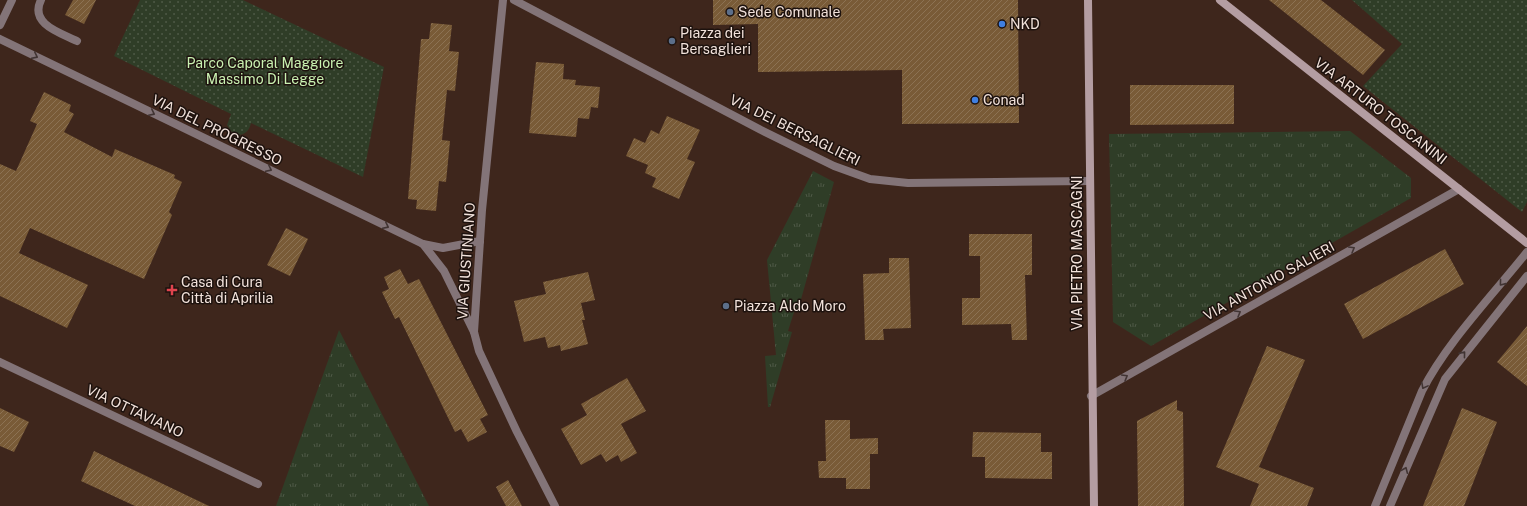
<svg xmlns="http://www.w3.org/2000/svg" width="1527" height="506" font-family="'Public Sans',sans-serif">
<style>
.grass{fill:url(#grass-tufts)}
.park{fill:url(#park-dots)}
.building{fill:url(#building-hatch)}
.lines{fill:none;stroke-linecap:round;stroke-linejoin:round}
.street{stroke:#837478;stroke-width:8}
.secondary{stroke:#b49da2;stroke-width:8}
.oneway{stroke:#413433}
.service-dot{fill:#5c6f8a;stroke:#1d120e;stroke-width:1.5}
.shop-dot{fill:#3f7fe0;stroke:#1d120e;stroke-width:1.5}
.health-dot{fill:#e0444e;stroke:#1d120e;stroke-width:1.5}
.labels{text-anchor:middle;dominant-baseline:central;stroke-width:3;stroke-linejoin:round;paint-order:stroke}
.poi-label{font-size:14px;fill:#f2e2db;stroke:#1d120e;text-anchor:start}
.park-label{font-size:14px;fill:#c9f1b1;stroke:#1d120e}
.street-label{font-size:14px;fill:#f2e2db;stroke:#1d120e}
</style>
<defs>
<pattern id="grass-tufts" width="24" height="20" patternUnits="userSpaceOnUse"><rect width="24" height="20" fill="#2f3d27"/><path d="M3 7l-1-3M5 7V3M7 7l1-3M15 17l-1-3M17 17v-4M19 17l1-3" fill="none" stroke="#4e5946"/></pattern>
<pattern id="park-dots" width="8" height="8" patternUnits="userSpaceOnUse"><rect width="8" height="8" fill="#2f3d27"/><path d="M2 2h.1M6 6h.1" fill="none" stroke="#4e5946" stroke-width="1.8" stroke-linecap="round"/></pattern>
<pattern id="building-hatch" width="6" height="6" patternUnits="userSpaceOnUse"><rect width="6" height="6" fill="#795b37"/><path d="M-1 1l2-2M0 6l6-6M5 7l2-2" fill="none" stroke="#8c7253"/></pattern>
</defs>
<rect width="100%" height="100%" fill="#3e261c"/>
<g class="grass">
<path d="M1350,131L1411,178V198L1151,346L1113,322L1109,134Z"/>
<path d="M813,171L834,182L798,310L795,309L788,331L792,332L770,407H768L765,356L776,355L767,260Z"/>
<path d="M339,330L429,506H276Z"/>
</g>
<g class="park">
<path d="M140,0H243L384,67L363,177L251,123C249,132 243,137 233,134L227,125L231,114L114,56Z"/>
<path d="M1352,0H1527V202L1522,212L1363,86L1402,44Z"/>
</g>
<g class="building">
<path d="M73,0H96L84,24L65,15Z"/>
<path d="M713,0H1018L1019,123L902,124V70L758,72V24L713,25Z"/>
<path d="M1269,0H1321L1385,50L1363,75Z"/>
<path d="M431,23L452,25L449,51L459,52L455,91L447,90L442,140L450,141L446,182L439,181L436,211L416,209L417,200L408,199L421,39H429Z"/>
<path d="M536,62L564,64L563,79L576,80L575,85L600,87L598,108L591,107L589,119L578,118L576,137L529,133Z"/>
<path d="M1130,85H1234V124L1130,125Z"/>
<path d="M44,92L71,105L69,111L74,114L64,132L112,157L115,149L175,175L174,178L182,182L169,212L172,215L144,279L30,228L19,253L88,285L67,328L0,296V164L16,171L37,124L30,121Z"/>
<path d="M667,116L700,130L687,159L695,162L679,199L652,187L656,178L645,173L648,165L626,156L634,138L645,143L651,130L659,134Z"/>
<path d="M286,228L308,239L290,276L267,265Z"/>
<path d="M969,234H1032V275H1025L1027,340H1012L1011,324L962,325V298H980V256H969Z"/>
<path d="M1445,249L1464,284L1363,339L1344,304Z"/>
<path d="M889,258H909L911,328L883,329L884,340H865L863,274L889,273Z"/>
<path d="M400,269L408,284L419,279L488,415L480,419L487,432L468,442L461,429L455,432L399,317L395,319L382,292L389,289L384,277Z"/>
<path d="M588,272L595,300L581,303L585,320H582L588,344L561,351L560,345L548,348L545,337L524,342L514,301L546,294L543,282Z"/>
<path d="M1527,326V386L1497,362Z"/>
<path d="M1267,346L1305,360L1259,467L1314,488L1307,506H1250L1259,484L1216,467Z"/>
<path d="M627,378L646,411L621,424L637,453L621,462L618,455L606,462L601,454L581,465L561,429L587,415L581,404Z"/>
<path d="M1177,400V410L1183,412L1184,506H1138L1137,421Z"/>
<path d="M0,408L29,422L14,452L0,446Z"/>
<path d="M1462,408L1497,422L1464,506H1423Z"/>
<path d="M825,420H850V439L878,438V454H870V489H846V478H819L818,461H826Z"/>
<path d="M973,432L1041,433V452H1052V479L985,478V457H972Z"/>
<path d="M94,451L209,506H135L81,481Z"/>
<path d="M508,480L522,506H506L496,487Z"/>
</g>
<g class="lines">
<g class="street">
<path d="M41,0C29,24 61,33 77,41"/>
<path d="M503,0L482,210L474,332L479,351L517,432L555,506"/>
<path d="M514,0L761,130L834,166L870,179L908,183L1090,181"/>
<path d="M0,25L12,0"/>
<path d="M0,39L423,244L444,271L474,332"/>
<path d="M423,244L443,248L480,241"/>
<path d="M0,362L258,484"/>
<path d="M1091,396L1459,189"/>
<path d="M1375,506L1422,391C1447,342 1492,296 1527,252"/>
<path d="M1390,506L1445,379L1527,276"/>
</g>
<g class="secondary">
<path d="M1088,0L1094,506"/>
<path d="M1220,0L1527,243"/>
</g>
</g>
<defs><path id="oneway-chevron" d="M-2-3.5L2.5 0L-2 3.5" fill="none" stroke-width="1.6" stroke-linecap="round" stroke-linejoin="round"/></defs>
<g class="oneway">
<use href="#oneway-chevron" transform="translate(35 56) rotate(26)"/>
<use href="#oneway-chevron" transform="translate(152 113) rotate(26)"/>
<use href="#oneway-chevron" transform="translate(269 169) rotate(26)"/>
<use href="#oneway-chevron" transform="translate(386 226) rotate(26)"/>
<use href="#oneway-chevron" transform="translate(1352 249) rotate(-30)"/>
<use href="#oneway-chevron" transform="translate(1502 283) rotate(129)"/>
<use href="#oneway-chevron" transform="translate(1238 313) rotate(-30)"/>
<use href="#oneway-chevron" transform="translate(1463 354) rotate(-51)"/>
<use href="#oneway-chevron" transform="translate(1125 377) rotate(-30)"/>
<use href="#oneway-chevron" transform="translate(1424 386) rotate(118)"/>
<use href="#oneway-chevron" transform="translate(1405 470) rotate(-67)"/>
</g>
<g class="service-dot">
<circle cx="730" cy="12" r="4"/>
<circle cx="672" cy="41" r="4"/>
<circle cx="726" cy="306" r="4"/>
</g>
<g class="shop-dot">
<circle cx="1002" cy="24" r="4"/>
<circle cx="975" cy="100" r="4"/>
</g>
<path class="health-dot" d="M170 284h4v4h4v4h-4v4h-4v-4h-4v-4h4z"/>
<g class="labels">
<g class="poi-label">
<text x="738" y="12">Sede Comunale</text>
<text x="1010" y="24">NKD</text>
<text x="680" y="33">Piazza dei<tspan x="680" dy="16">Bersaglieri</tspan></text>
<text x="983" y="100">Conad</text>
<text x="181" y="282">Casa di Cura<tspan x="181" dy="16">Città di Aprilia</tspan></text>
<text x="734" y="306">Piazza Aldo Moro</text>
</g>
<g class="park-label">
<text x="265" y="63">Parco Caporal Maggiore<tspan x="265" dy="16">Massimo Di Legge</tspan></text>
</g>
<g class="street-label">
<text transform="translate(1381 111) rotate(38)">VIA ARTURO TOSCANINI</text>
<text transform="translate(217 130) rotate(26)">VIA DEL PROGRESSO</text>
<text transform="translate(795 130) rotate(26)">VIA DEI BERSAGLIERI</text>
<text transform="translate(1077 253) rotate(-90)">VIA PIETRO MASCAGNI</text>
<text transform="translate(466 261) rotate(-86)">VIA GIUSTINIANO</text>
<text transform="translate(1269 281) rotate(-29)">VIA ANTONIO SALIERI</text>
<text transform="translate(135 411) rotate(25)">VIA OTTAVIANO</text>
</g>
</g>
</svg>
